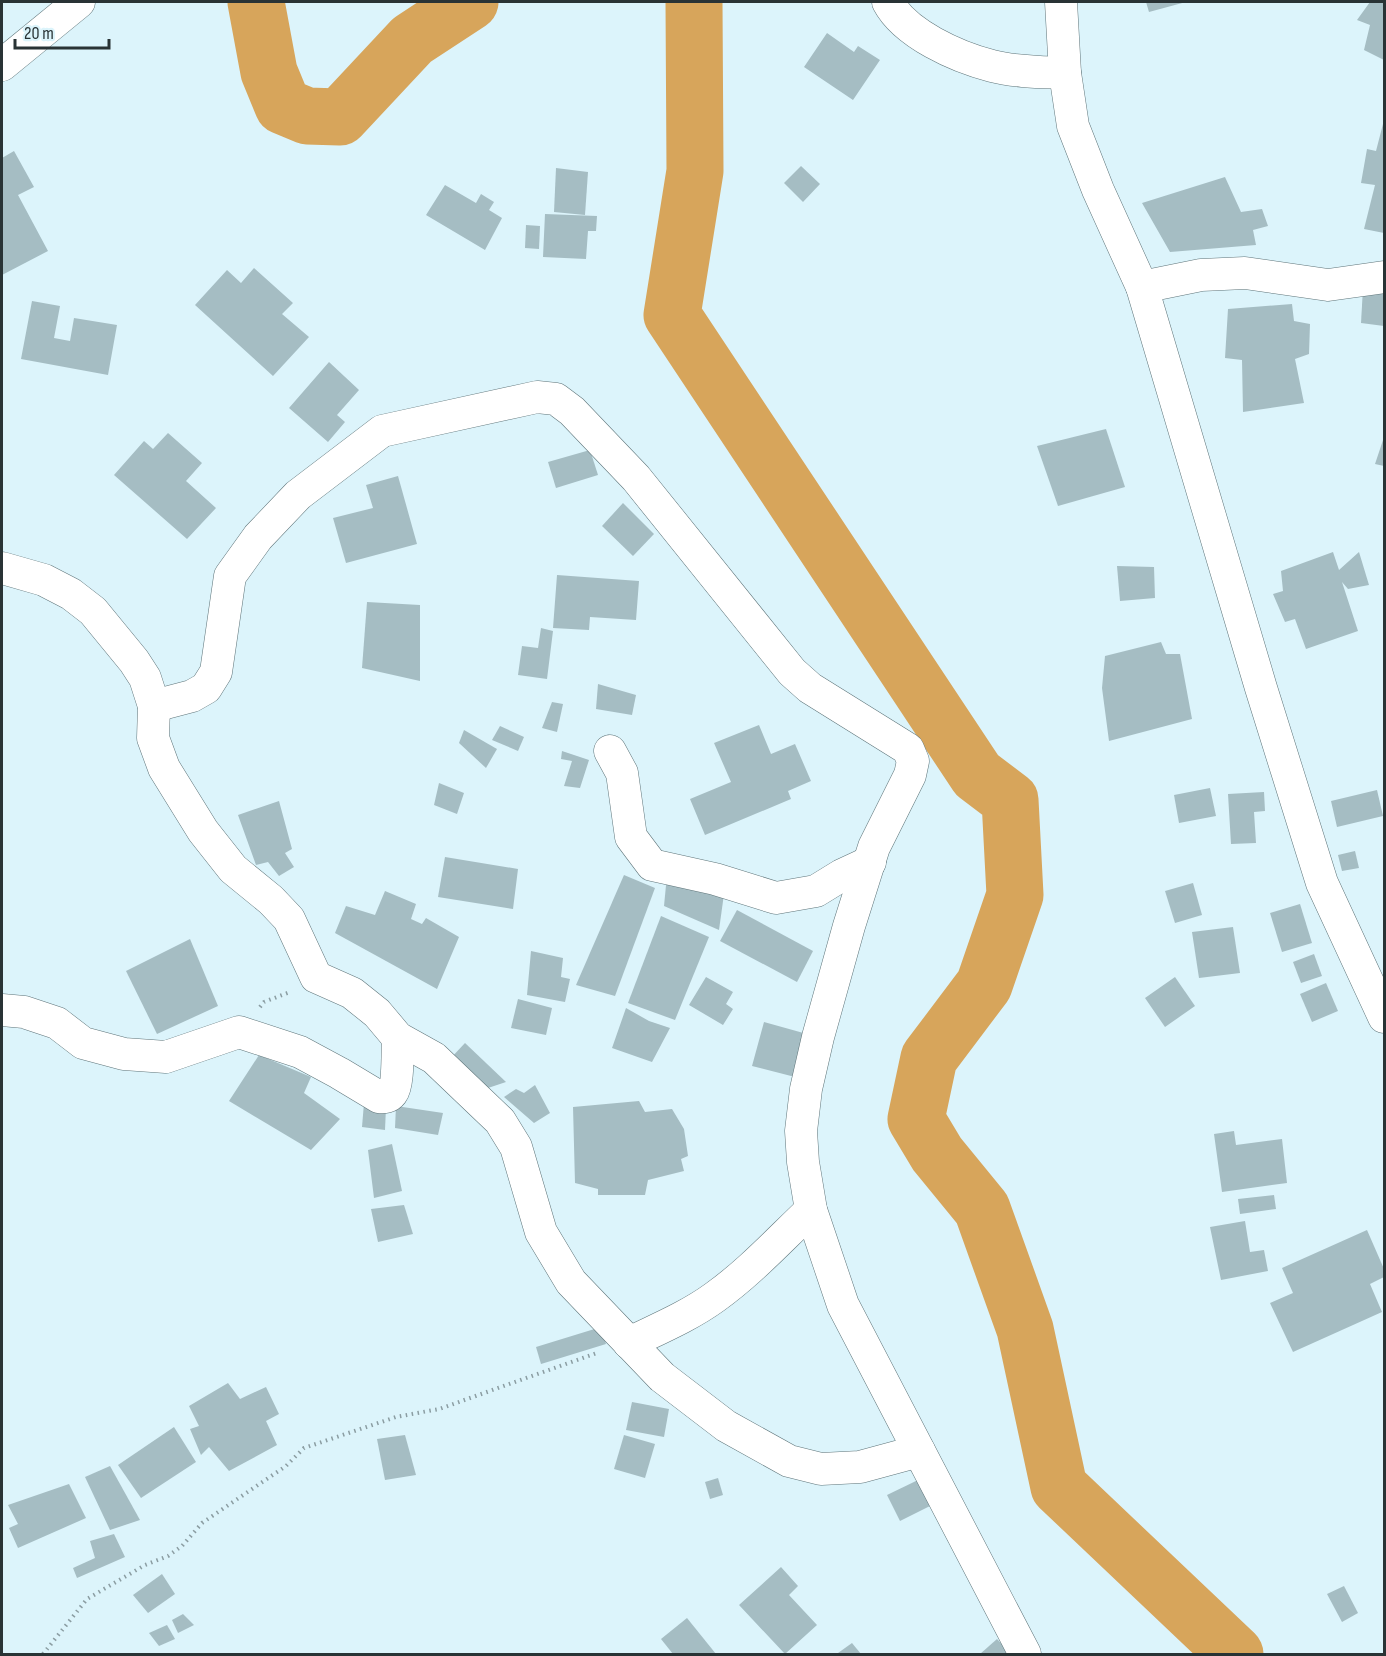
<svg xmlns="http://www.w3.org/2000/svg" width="1386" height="1656" font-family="'Sofia Sans Condensed',sans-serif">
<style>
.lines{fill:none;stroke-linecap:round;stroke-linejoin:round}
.river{stroke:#d7a55b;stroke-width:57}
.building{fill:#a5bdc3}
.street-casing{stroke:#5f757a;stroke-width:33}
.path{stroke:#8b9da2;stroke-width:4;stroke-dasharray:1.5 4.5;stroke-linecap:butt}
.street{stroke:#fff;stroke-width:32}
</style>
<rect width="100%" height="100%" fill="#dcf4fb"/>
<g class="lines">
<g class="river">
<path d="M256,2L269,72L283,106L307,116L340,117L412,40L470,2"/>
<path d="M694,2L695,171L672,315L977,775L1010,800L1015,895L984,985L929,1058L916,1119L937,1154L982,1209L1025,1329L1059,1487L1235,1654"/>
</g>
</g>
<g class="building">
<path d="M1146,2H1186L1149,12Z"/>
<path d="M1370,2H1384V60L1364,50L1370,25L1357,20Z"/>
<path d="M827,33L854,52L858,46L880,60L853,100L804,67Z"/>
<path d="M1384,120V233L1364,229L1375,185L1361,183L1367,149L1376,151Z"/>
<path d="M14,151L34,187L18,195L48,251L2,275V158Z"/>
<path d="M801,166L820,184L803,202L784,183Z"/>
<path d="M556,168L588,172L585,215L554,212Z"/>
<path d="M1225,177L1241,212L1262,209L1268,226L1253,230L1256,245L1170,252L1142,203Z"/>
<path d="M445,185L476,203L481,194L494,202L489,210L502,218L485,250L426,215Z"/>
<path d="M545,214L597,216L596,231H588L586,259L543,257Z"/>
<path d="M526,225L540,226L539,249L525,248Z"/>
<path d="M254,268L293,303L282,314L309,337L273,376L195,305L227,270L241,283Z"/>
<path d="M1363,288L1384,289V326L1361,323Z"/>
<path d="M32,301L60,306L54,338L70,341L74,318L117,325L108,375L21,359Z"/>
<path d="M1292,304L1294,321L1310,324L1309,354L1295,359L1304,403L1243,412L1242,360L1225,358L1228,309Z"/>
<path d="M329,362L359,390L337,415L345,422L328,442L289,408Z"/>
<path d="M1106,429L1125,487L1058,506L1037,446Z"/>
<path d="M168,433L202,463L186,481L216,508L187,539L114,475L144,441L153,449Z"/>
<path d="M1384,437V466L1375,464Z"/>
<path d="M590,450L598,475L556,488L548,462Z"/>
<path d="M398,476L417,544L346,563L333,518L373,508L366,485Z"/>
<path d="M623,503L654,534L633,556L602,526Z"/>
<path d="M1333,552L1339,570L1359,552L1369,585L1348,589L1342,582L1358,631L1306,649L1295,619L1285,622L1273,594L1283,591L1281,571Z"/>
<path d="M1117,566L1154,567L1155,598L1120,601Z"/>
<path d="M557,575L639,581L636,620L590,617L589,630L553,628Z"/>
<path d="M367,602L420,605V681L362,668Z"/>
<path d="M541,628L553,631L547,679L518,675L522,646L538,648Z"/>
<path d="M1161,642L1166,654H1180L1192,719L1109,741L1102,688L1105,656Z"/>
<path d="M598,684L636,695L632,715L596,709Z"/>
<path d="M552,702L563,704L557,732L542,728Z"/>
<path d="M759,725L771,754L795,744L811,781L788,791L791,799L705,835L690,799L731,782L714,743Z"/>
<path d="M500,726L524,737L518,751L492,740Z"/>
<path d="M464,730L497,749L486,768L459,743Z"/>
<path d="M562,751L589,760L580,788L564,786L572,761L561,759Z"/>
<path d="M439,783L464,793L457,814L434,805Z"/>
<path d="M1210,788L1216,816L1179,823L1174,795Z"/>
<path d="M1377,790L1383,816L1337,827L1331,801Z"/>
<path d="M1264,792L1265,811L1254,812L1256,843L1231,844L1228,794Z"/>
<path d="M279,801L292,849L285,853L294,867L279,876L268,862L256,865L238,815Z"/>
<path d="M1355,851L1359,868L1342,871L1338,855Z"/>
<path d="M445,857L518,869L513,909L438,897Z"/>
<path d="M624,875L655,888L615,996L576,985Z"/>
<path d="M667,875L724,894L719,930L664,906Z"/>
<path d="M1193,883L1202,915L1175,923L1165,891Z"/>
<path d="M385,891L416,904L411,919L422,924L426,918L459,937L437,989L335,933L346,906L375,915Z"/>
<path d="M1300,904L1312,943L1282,952L1270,913Z"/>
<path d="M737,910L813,951L797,982L720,941Z"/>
<path d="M661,916L709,937L675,1020L628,1003Z"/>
<path d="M1233,927L1240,973L1199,978L1192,932Z"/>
<path d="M190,939L218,1006L157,1034L126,971Z"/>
<path d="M531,951L563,958L561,977L570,979L565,1002L527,995Z"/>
<path d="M1314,954L1322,976L1301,983L1293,962Z"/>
<path d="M706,977L733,992L726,1004L733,1009L723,1025L689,1005Z"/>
<path d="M1175,977L1195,1006L1165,1027L1145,998Z"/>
<path d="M1326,983L1338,1011L1312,1022L1300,994Z"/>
<path d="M518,999L552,1008L546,1035L511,1028Z"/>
<path d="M626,1008L649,1021L670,1028L652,1062L612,1048Z"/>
<path d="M764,1022L807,1034L795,1077L752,1066Z"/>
<path d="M465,1043L506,1082L485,1089L450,1059Z"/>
<path d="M259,1055L311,1077L304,1093L340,1119L311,1150L229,1101Z"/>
<path d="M535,1085L550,1113L534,1123L504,1097L516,1089L524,1093Z"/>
<path d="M639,1101L645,1112L672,1109L684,1129L688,1156L681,1159L684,1171L648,1180L645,1195H598V1189L575,1183L573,1107Z"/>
<path d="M364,1103L386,1107L385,1130L362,1127Z"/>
<path d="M396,1106L443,1113L438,1135L395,1128Z"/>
<path d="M1234,1131L1236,1145L1282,1139L1287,1183L1222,1192L1214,1134Z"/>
<path d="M392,1144L402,1191L374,1198L368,1150Z"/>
<path d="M1274,1195L1276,1209L1240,1214L1238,1199Z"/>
<path d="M404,1205L413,1234L378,1242L371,1209Z"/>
<path d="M1245,1221L1250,1252L1264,1250L1268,1271L1221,1280L1210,1227Z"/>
<path d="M1367,1230L1384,1269V1277L1370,1284L1382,1312L1293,1352L1270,1303L1293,1293L1282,1268Z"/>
<path d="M601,1327L606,1344L541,1364L536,1347Z"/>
<path d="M228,1383L240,1399L266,1387L279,1414L266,1421L277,1445L229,1471L209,1447L201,1455L190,1429L199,1426L189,1406Z"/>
<path d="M632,1402L669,1409L664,1437L626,1430Z"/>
<path d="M174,1427L196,1462L141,1498L118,1465Z"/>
<path d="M405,1435L416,1475L385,1480L377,1439Z"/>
<path d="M624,1435L655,1444L645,1478L614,1469Z"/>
<path d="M110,1466L140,1520L110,1530L85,1477Z"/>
<path d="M718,1478L723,1495L710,1499L705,1482Z"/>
<path d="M918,1480L930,1506L900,1521L887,1495Z"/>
<path d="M69,1484L86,1518L18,1548L9,1528L18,1524L8,1505Z"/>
<path d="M114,1534L125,1557L77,1578L73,1568L95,1558L90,1541Z"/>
<path d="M781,1567L798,1586L789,1595L817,1625L785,1654L739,1605Z"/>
<path d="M162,1574L175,1594L148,1613L133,1595Z"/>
<path d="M1344,1586L1358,1613L1342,1622L1327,1594Z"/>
<path d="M183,1614L194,1625L178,1633L172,1620Z"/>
<path d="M687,1618L716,1654H673L661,1639Z"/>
<path d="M167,1625L175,1639L159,1646L149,1633Z"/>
<path d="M997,1639L1011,1654H980Z"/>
<path d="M852,1643L861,1654H839L838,1653Z"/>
</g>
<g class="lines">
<g class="street-casing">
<g id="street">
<path d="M888,2C905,34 957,57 992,66C1015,72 1041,72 1065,73"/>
<path d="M1061,2L1065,73L1073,126L1098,190L1142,287L1261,688L1322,883L1384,1017"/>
<path d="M2,65L79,2"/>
<path d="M1142,287L1201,275L1245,273L1328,285L1384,277"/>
<path d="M2,568L44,580L71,594L93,611L134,661L145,678L154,706L153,738L164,768L203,831L233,869L271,900L289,919L316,977L352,993L377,1013L398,1038L434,1058L500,1121L516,1147L541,1232L571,1282L662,1377L726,1426L789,1461L821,1469L860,1467L919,1451"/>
<path d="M154,706L192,696L206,688L216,672L230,576L258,537L298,495L382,431L537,397L556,399L572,411L636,478L792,672L810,688L908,749L913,761L910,775L874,847L849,926L818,1037L806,1089L801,1131L803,1162L811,1210L843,1305L1025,1654"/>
<path d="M610,751L622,773L631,837L652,865L715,879L776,898L816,891L842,875L870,862"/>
<path d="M2,1010L24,1012L57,1023L83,1043L124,1054L166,1057L239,1032L300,1052L339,1073L379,1097C384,1098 389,1097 392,1093C399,1084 397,1050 398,1038"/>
<path d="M629,1343C658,1329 689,1316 715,1297C750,1272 780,1239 811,1210"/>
</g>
</g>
<g class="path">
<path d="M260,1007L264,1002L290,992"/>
<path d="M43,1654L87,1599L145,1565L168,1556L182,1546L202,1523L286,1466L304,1448L396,1417L439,1409L597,1353"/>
</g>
<use href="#street" class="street"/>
</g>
<rect width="1386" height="1656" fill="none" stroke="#293335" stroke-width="6"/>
<path d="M15 39v9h94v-9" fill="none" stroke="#293335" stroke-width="3"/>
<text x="24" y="39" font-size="18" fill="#293335" stroke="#dcf4fb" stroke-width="4.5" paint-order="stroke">20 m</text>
</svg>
